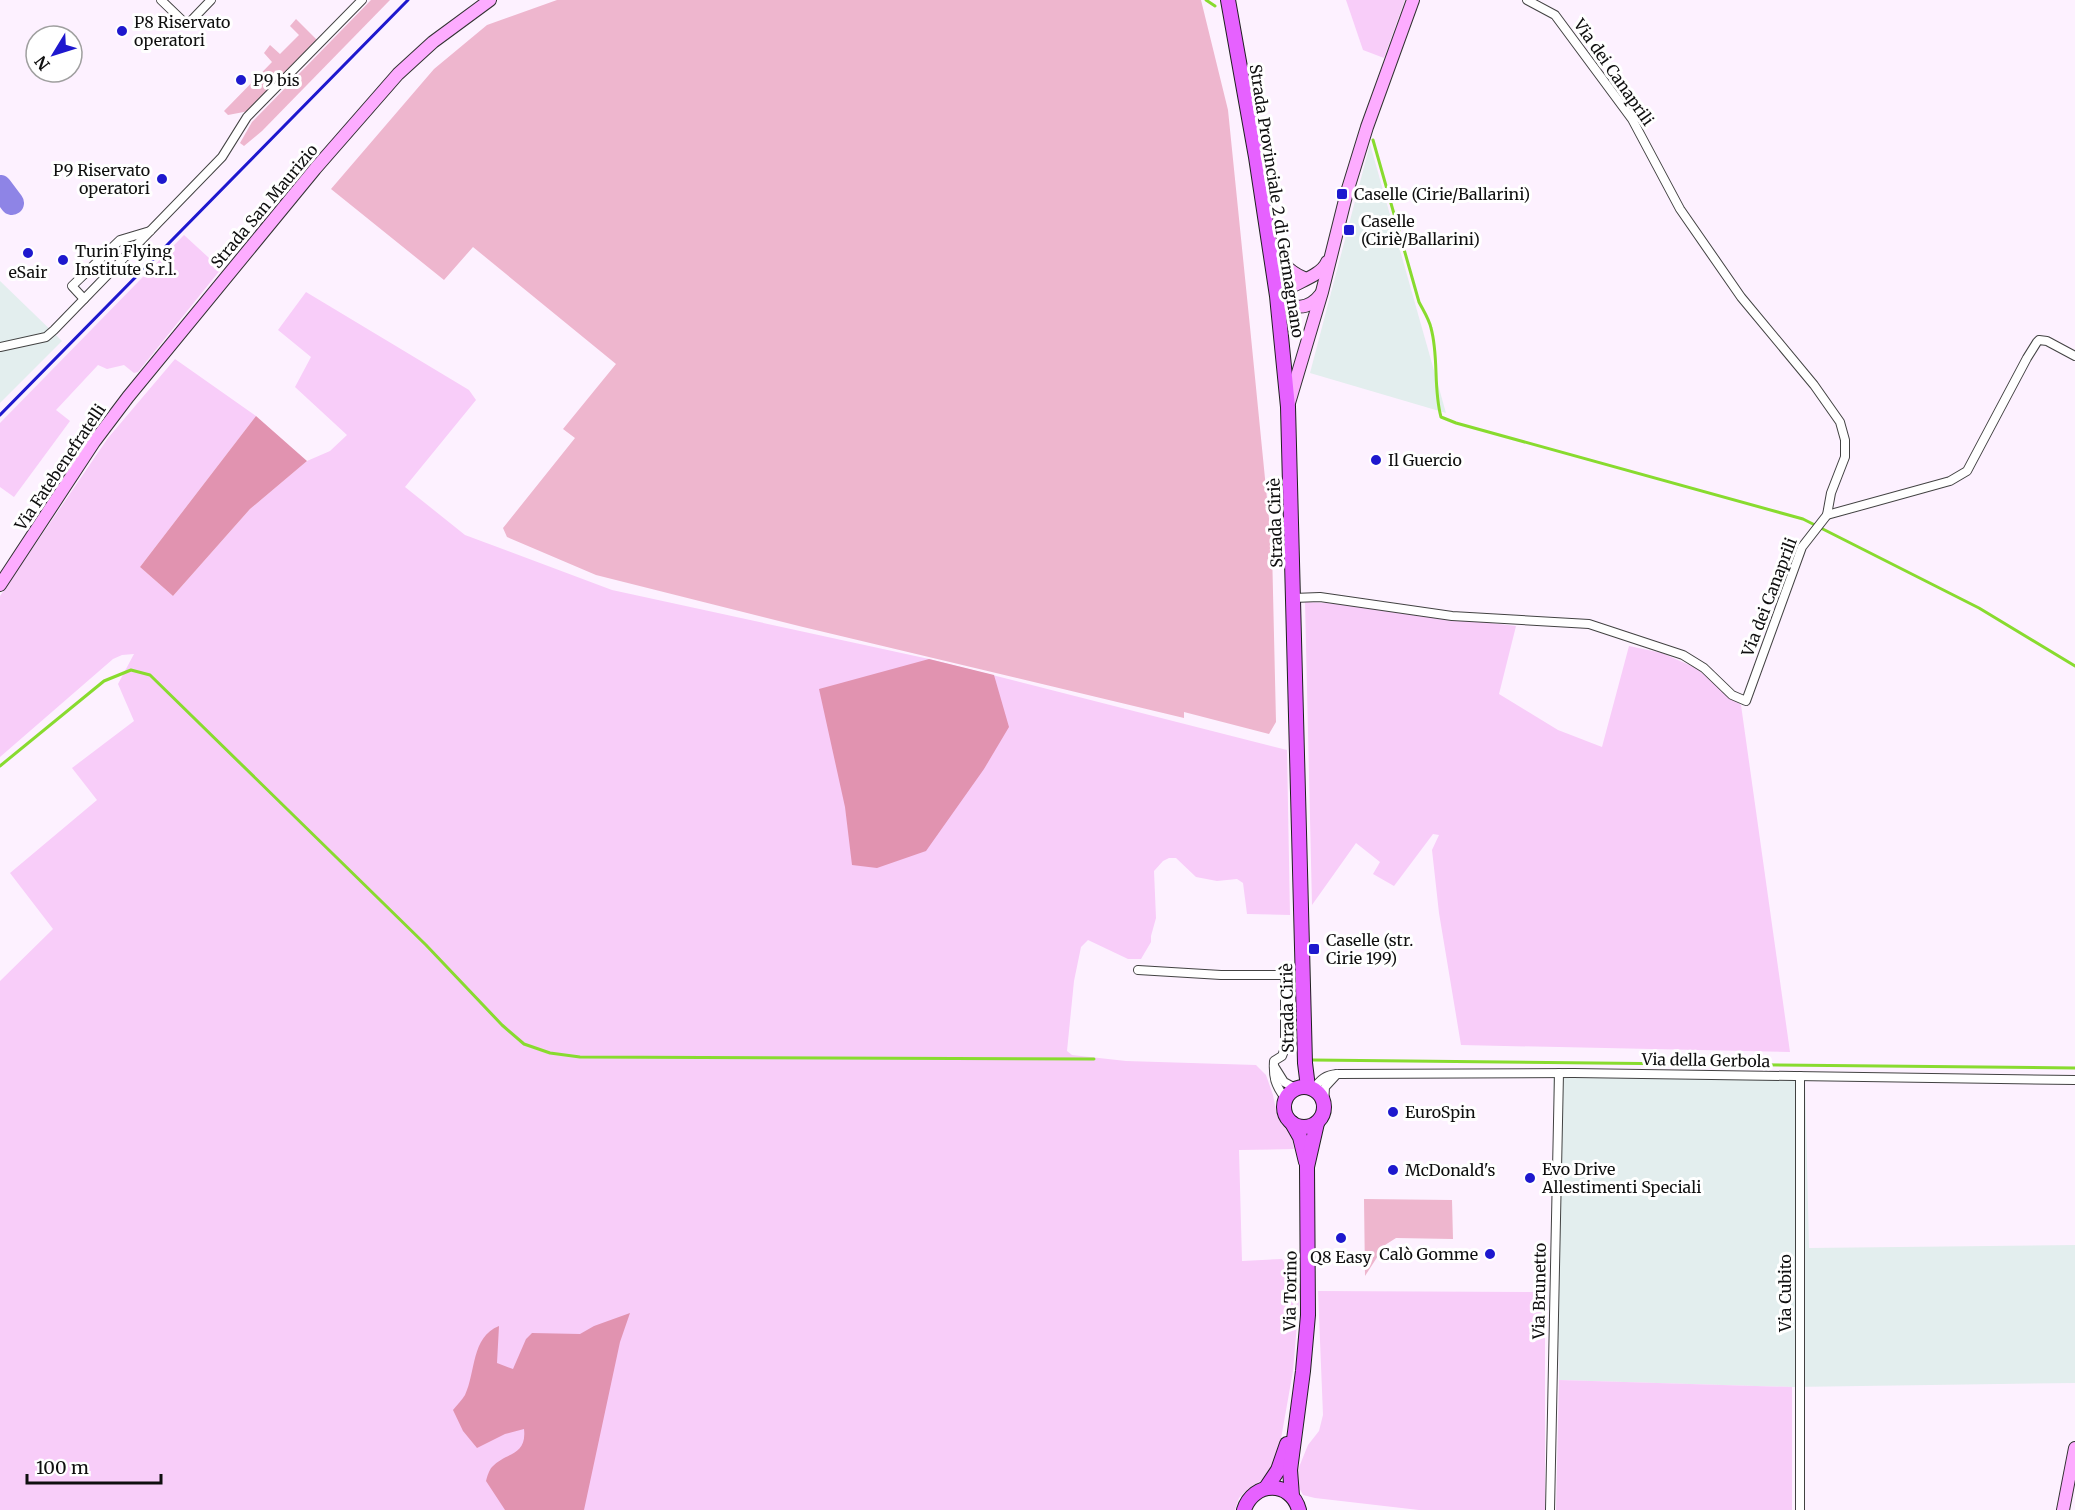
<svg xmlns="http://www.w3.org/2000/svg" width="2075" height="1510" font-family="Merriweather,serif">
<style>
.industrial{fill:#e3eeee}
.farmland{fill:#f8cdf9}
.green{fill:#eeb6ce}
.forest{fill:#e193b0}
.lines{fill:none;stroke-linecap:round;stroke-linejoin:round}
.stream{stroke:#88db2f;stroke-width:3}
.taxiway{stroke:#8e84e6;stroke-width:24}
.street-casing{stroke:#424242;stroke-width:10}
.secondary-casing{stroke:#313131;stroke-width:14}
.primary-casing{stroke:#202020;stroke-width:16}
.street{stroke:#fff;stroke-width:8}
.secondary{stroke:#fdacff;stroke-width:12}
.primary{stroke:#e661ff;stroke-width:14}
.rail{stroke:#1e18ce;stroke-width:3}
.poi-dot{fill:#1e18ce;stroke:#fff;stroke-width:2}
.labels{text-anchor:middle;dominant-baseline:central;stroke-width:6;stroke-linejoin:round;paint-order:stroke}
.poi-label{font-size:16px;fill:#0f0f0f;stroke:#fff;text-anchor:start}
.street-label{font-size:16px;fill:#0f0f0f;stroke:#fff}
</style>
<rect width="100%" height="100%" fill="#fdf1ff"/>
<g class="industrial">
<path d="M1370,144L1446,413L1310,373Z"/>
<path d="M0,281L62,341L0,403Z"/>
<path d="M1553,1075L1805,1078L1809,1248L2075,1245V1383L1792,1387L1559,1380Z"/>
</g>
<g class="farmland">
<path d="M1346,0H1405L1384,58L1363,50Z"/>
<path d="M184,235L221,269L138,372L134,373L124,365L107,369L98,365L56,410L70,421L14,497L0,487V423Z"/>
<path d="M306,292L469,390L476,400L405,487L465,535L612,590L929,659L1287,750L1290,915L1247,914L1243,883L1237,879L1217,881L1196,877L1176,858H1169L1163,861L1154,871L1156,918L1151,936V942L1141,959H1128L1088,940L1081,947L1074,981L1067,1051L1072,1055L1126,1061L1256,1065L1266,1075L1273,1095L1277,1115L1291,1131L1294,1149L1239,1150L1242,1261L1282,1259L1300,1288L1293,1371L1279,1450L1270,1475L1248,1489L1239,1498L1235,1510H0V981L53,929L10,873L97,800L72,768L134,721L118,684L134,654L122,655L113,659L0,757V596L108,438L175,359L256,416L140,567L173,596L250,509L307,461L330,451L347,435L295,387L311,357L278,330Z"/>
<path d="M1305,602L1328,603L1516,626L1499,694L1558,730L1602,747L1629,646L1662,653L1696,668L1741,705L1790,1052L1461,1045L1439,913L1432,850L1439,835L1433,834L1394,886L1373,874L1380,862L1356,843L1312,905Z"/>
<path d="M1318,1291L1545,1292V1510H1419L1315,1498L1303,1495L1296,1482L1297,1472L1308,1445L1319,1431L1323,1415Z"/>
<path d="M1559,1380L1792,1387V1510H1556Z"/>
</g>
<g class="green">
<path d="M371,0H390L262,131L244,146L240,143L252,122Z"/>
<path d="M557,0H1201L1228,110L1250,327L1272,549L1276,722L1269,734L1184,712V718L803,627L596,575L507,537L503,528L575,438L563,429L616,364L473,247L444,280L331,189L434,69L487,25Z"/>
<path d="M296,19L317,40L249,111L228,115L224,111L272,62L264,53L270,45L280,54L299,35L290,26Z"/>
<path d="M1364,1199L1452,1200L1453,1239L1396,1238L1385,1245L1365,1276Z"/>
</g>
<g class="forest">
<path d="M256,416L307,461L250,509L173,596L140,567Z"/>
<path d="M929,659L994,675L1009,727L984,769L926,851L877,868L852,865L845,807L819,689Z"/>
<path d="M630,1313L620,1342L584,1510H505L486,1481C487,1477 489,1470 492,1467C506,1452 527,1456 524,1429L505,1434L477,1448L463,1431L453,1410C457,1405 462,1400 465,1395C476,1372 471,1337 499,1326L497,1363L513,1369L526,1339L532,1333L580,1334L594,1326Z"/>
</g>
<g class="lines">
<g class="stream">
<path d="M1206,0L1215,6"/>
<path d="M1373,140L1419,302C1423,310 1429,319 1431,328C1439,357 1433,388 1441,417L1456,423L1803,519L1979,608L2075,666"/>
<path d="M0,766L104,681L131,670L150,675L426,945L502,1025L524,1044L550,1053L580,1057L1094,1059"/>
<path d="M1313,1060L2075,1068"/>
</g>
<path class="taxiway" d="M0,187L12,203"/>
<g class="street-casing">
<g id="street">
<path d="M161,0L187,25L211,0"/>
<path d="M84,299L72,286L120,240L150,231"/>
<path d="M0,347L46,337L54,330L222,157L247,117L362,0"/>
<path d="M1827,515L1950,481L1967,471L2027,358L2037,342L2039,340L2047,341L2075,356"/>
<path d="M1293,598L1320,597L1452,616L1589,624L1683,655L1704,668L1732,695L1746,701L1802,547L1827,515L1831,493L1845,457V440L1840,422L1814,385L1741,297L1680,209L1632,119L1555,15L1527,0"/>
<path d="M1138,970L1221,975H1282L1285,977V1048L1282,1056L1274,1061C1273,1077 1275,1085 1285,1098"/>
<path d="M1274,1066L1284,1082L1295,1088"/>
<path d="M1314,1089C1320,1079 1326,1075 1337,1074L1574,1073L2075,1080"/>
<path d="M1324,1105L1325,1087L1337,1074"/>
<path d="M1550,1510L1559,1073"/>
<path d="M1800,1510V1076"/>
</g>
</g>
<g class="secondary-casing">
<g id="secondary">
<path d="M1272,243C1279,260 1287,271 1304,278"/>
<path d="M1321,294C1308,311 1292,310 1277,296C1292,283 1321,277 1327,262"/>
<path d="M1289,403L1322,292L1347,192L1367,127L1413,0"/>
<path d="M0,585L94,442L128,397L315,169L398,74L433,42L490,0"/>
<path d="M2063,1510L2075,1448"/>
</g>
</g>
<g class="primary-casing">
<g id="primary">
<path d="M1228,0L1256,157L1277,296L1288,407L1305,1063L1308,1087"/>
<circle cx="1304" cy="1107" r="20"/>
<path d="M1292,1123L1300,1137L1306,1162"/>
<path d="M1266,1488L1278,1470L1287,1444"/>
<path d="M1292,1496L1290,1470L1303,1371L1308,1315L1307,1167L1317,1123"/>
<path d="M1244,1510C1253,1481 1291,1480 1299,1510"/>
</g>
</g>
<use href="#street" class="street"/>
<use href="#secondary" class="secondary"/>
<use href="#primary" class="primary"/>
<path class="rail" d="M0,415L408,0"/>
</g>
<g class="poi-dot">
<circle cx="122" cy="31" r="6"/>
<circle cx="241" cy="80" r="6"/>
<circle cx="162" cy="179" r="6"/>
<rect x="1336" y="188" width="12" height="12" rx="3"/>
<rect x="1343" y="224" width="12" height="12" rx="3"/>
<circle cx="28" cy="253" r="6"/>
<circle cx="63" cy="260" r="6"/>
<circle cx="1376" cy="460" r="6"/>
<rect x="1308" y="943" width="12" height="12" rx="3"/>
<circle cx="1393" cy="1112" r="6"/>
<circle cx="1393" cy="1170" r="6"/>
<circle cx="1530" cy="1178" r="6"/>
<circle cx="1341" cy="1238" r="6"/>
<circle cx="1490" cy="1254" r="6"/>
</g>
<g class="labels">
<g class="poi-label">
<text x="134" y="22">P8 Riservato<tspan x="134" dy="18">operatori</tspan></text>
<text x="253" y="80">P9 bis</text>
<text x="150" y="170" text-anchor="end">P9 Riservato<tspan x="150" dy="18">operatori</tspan></text>
<text x="1354" y="194">Caselle (Cirie/Ballarini)</text>
<text x="1361" y="221">Caselle<tspan x="1361" dy="18">(Ciriè/Ballarini)</tspan></text>
<text x="75" y="251">Turin Flying<tspan x="75" dy="18">Institute S.r.l.</tspan></text>
<text x="28" y="272" text-anchor="middle">eSair</text>
<text x="1388" y="460">Il Guercio</text>
<text x="1326" y="940">Caselle (str.<tspan x="1326" dy="18">Cirie 199)</tspan></text>
<text x="1405" y="1112">EuroSpin</text>
<text x="1542" y="1169">Evo Drive<tspan x="1542" dy="18">Allestimenti Speciali</tspan></text>
<text x="1405" y="1170">McDonald's</text>
<text x="1478" y="1254" text-anchor="end">Calò Gomme</text>
<text x="1341" y="1257" text-anchor="middle">Q8 Easy</text>
</g>
<g class="street-label">
<text transform="translate(1614 72) rotate(55)">Via dei Canaprili</text>
<text transform="translate(1277 201) rotate(81)">Strada Provinciale 2 di Germagnano</text>
<text transform="translate(264 206) rotate(-50)">Strada San Maurizio</text>
<text transform="translate(60 467) rotate(-56)">Via Fatebenefratelli</text>
<text transform="translate(1275 523) rotate(-92)">Strada Ciriè</text>
<text transform="translate(1769 597) rotate(-69)">Via dei Canaprili</text>
<text transform="translate(1287 1008) rotate(-91)">Strada Ciriè</text>
<text transform="translate(1706 1060) rotate(1)">Via della Gerbola</text>
<text transform="translate(1290 1291) rotate(-89)">Via Torino</text>
<text transform="translate(1539 1291) rotate(-89)">Via Brunetto</text>
<text transform="translate(1785 1293) rotate(-90)">Via Cubito</text>
</g>
</g>
<g transform="translate(54 54) rotate(232)"><circle r="28" fill="#ffffff" stroke="#9f9f9f" stroke-width="1.5"/>
<path d="M0-4.5L10 22L0 15L-10 22Z" fill="#1e18ce"/>
<text y="-9" font-size="16" font-weight="bold" text-anchor="middle" fill="#0f0f0f">N</text>
</g>
<path d="M27 1474v9h134v-9" fill="none" stroke="#0f0f0f" stroke-width="3"/>
<text x="36" y="1474" font-size="18" fill="#0f0f0f" stroke="#ffffff" stroke-width="4.5" paint-order="stroke">100 m</text>
</svg>
